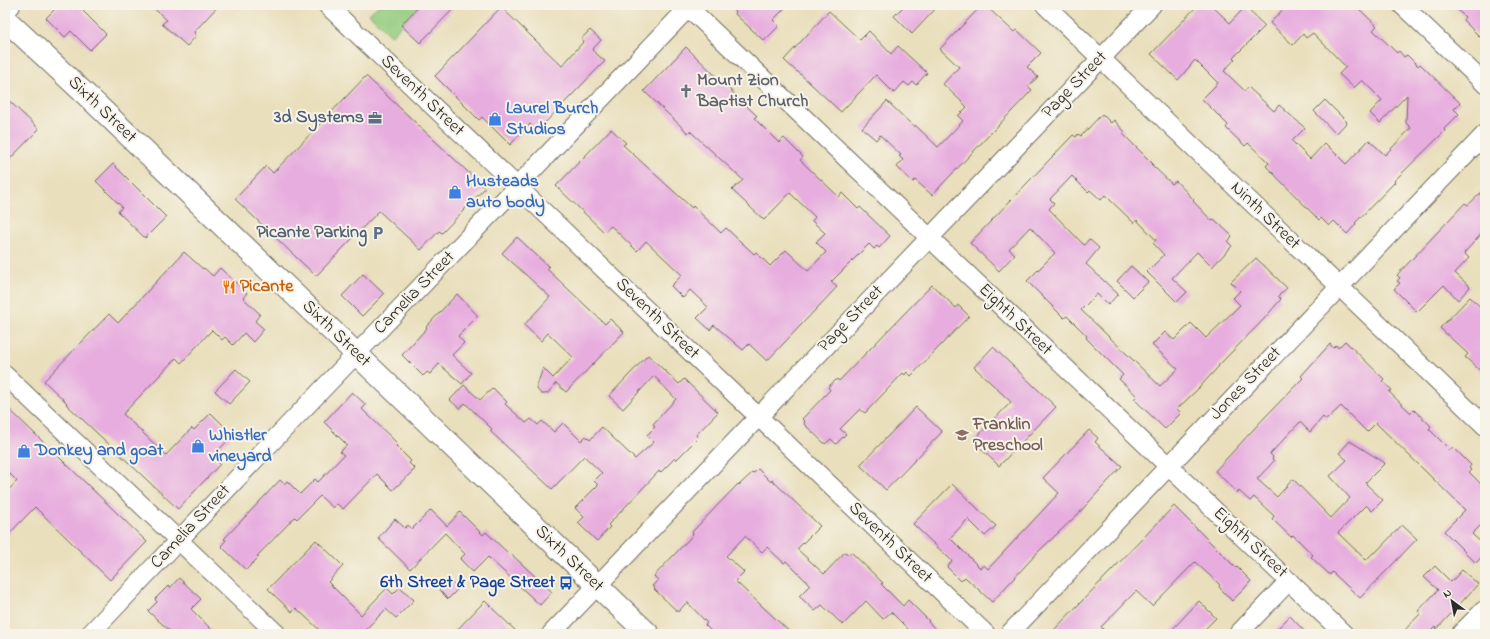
<svg xmlns="http://www.w3.org/2000/svg" width="1490" height="639" font-family="'Indie Flower',sans-serif">
<style>
.green{fill:#95cd80;stroke:#607c56}
.building{fill:#e7addf}
.lines{fill:none;stroke-linecap:round;stroke-linejoin:round}
.minor-casing{stroke:#6e6a5e;stroke-width:20}
.tertiary-casing{stroke:#6e6a5e;stroke-width:24}
.secondary-casing{stroke:#6e6a5e;stroke-width:24}
.minor{stroke:#fff;stroke-width:18}
.tertiary{stroke:#fff;stroke-width:22}
.secondary{stroke:#fff;stroke-width:22}
.labels{text-anchor:middle;dominant-baseline:central;stroke-width:4;stroke-linejoin:round;paint-order:stroke}
.worship-label{font-size:18px;font-weight:bold;fill:#5b616d;stroke:#f7f3e8;text-anchor:start}
.street-label{font-size:18px;fill:#2b2b2b;stroke:#f7f3e8}
.shop-label{font-size:18px;font-weight:bold;fill:#366cbe;stroke:#f7f3e8;text-anchor:start}
.service-label{font-size:18px;font-weight:bold;fill:#4e5e75;stroke:#f7f3e8;text-anchor:end}
.food-label{font-size:18px;font-weight:bold;fill:#c56008;stroke:#f7f3e8;text-anchor:start}
.education-label{font-size:18px;font-weight:bold;fill:#785e54;stroke:#f7f3e8;text-anchor:start}
.transit-label{font-size:18px;font-weight:bold;fill:#164399;stroke:#f7f3e8;text-anchor:end}
</style>
<rect width="100%" height="100%" fill="#f7f3e8"/>
<filter id="ink" filterUnits="userSpaceOnUse"><feTurbulence type="fractalNoise" baseFrequency=".025" numOctaves="2"/><feDisplacementMap in="SourceGraphic" scale="8" xChannelSelector="R" yChannelSelector="G"/><feConvolveMatrix kernelMatrix="1 2 1 2 8 2 1 2 1" color-interpolation-filters="sRGB"/></filter>
<filter id="wash" filterUnits="userSpaceOnUse"><feTurbulence type="fractalNoise" baseFrequency=".012" numOctaves="4" result="noise"/><feDisplacementMap in="SourceGraphic" scale="16" xChannelSelector="R" yChannelSelector="G"/><feGaussianBlur stdDeviation="0.9" result="paint"/><feColorMatrix in="noise" values="0 0 0 0 0 0 0 0 0 0 0 0 0 0 0 0 0 1.4 0 .05"/><feComposite in="paint" operator="in"/></filter>
<g filter="url(#wash)">
<rect width="100%" height="100%" fill="#e9dfbc"/>
<path class="green" d="M379,5H420L391,36L369,14Z"/>
<g id="blocks">
<g class="building">
<path d="M59,5H77L106,34L90,50L71,31L65,37L46,18Z"/>
<path d="M150,5H219L194,32L196,36L187,46L162,24L167,20Z"/>
<path d="M420,5H457L420,43L401,25Z"/>
<path d="M729,5H788L773,20L779,26L764,41L735,14L736,12Z"/>
<path d="M905,5H939L912,34L894,16Z"/>
<path d="M982,5H985L1014,32L1017,30L1041,53L1027,67L1038,77L1028,86L1032,90L932,195L915,180L913,182L897,167L903,160L899,156L901,155L880,135L876,140L862,128L887,101L914,127L915,125L938,147L963,121L958,116L967,107L943,84L959,67L940,49Z"/>
<path d="M1198,5H1211L1230,23L1245,7L1265,26L1233,58L1235,59L1224,71L1245,91L1248,87L1274,111L1279,105L1305,128L1292,141L1310,159L1325,143L1346,164L1369,140L1385,155L1411,128L1406,123L1407,95L1380,123L1370,113L1382,100L1362,80L1354,88L1339,74L1346,67L1313,33L1306,38L1303,34L1293,45L1270,23L1287,5H1355L1377,26L1373,30L1397,53L1399,51L1404,57L1407,55L1418,66L1420,64L1460,103L1454,109L1459,114L1444,129L1445,131L1394,181L1395,182L1355,223L1356,224L1347,234L1334,221L1329,226L1321,218L1319,220L1266,166L1269,163L1248,143L1245,146L1226,128L1228,125L1202,99L1218,83L1195,60L1178,80L1151,54Z"/>
<path d="M1452,5H1485V42L1463,20L1465,17Z"/>
<path d="M501,7L562,66L584,41L581,39L590,30L601,40L592,50L605,61L537,131L530,124L510,145L482,117L479,120L435,76Z"/>
<path d="M829,11L860,40L869,31L891,54L898,46L927,73L916,85L913,82L909,86L904,82L894,93L876,75L841,112L797,71V72L784,60Z"/>
<path d="M686,47L757,116L754,118L779,143L784,138L803,157L800,160L839,197L842,193L858,209L860,207L890,236L879,248L877,246L874,249L869,244L831,282L837,287L767,361L749,344L743,350L714,325L710,330L697,318L708,307L690,290L683,298L671,286L682,275L646,241L637,251L611,226L604,232L556,186L611,129L626,143L623,145L692,208L693,206L721,233L726,228L754,254L756,252L770,266L786,250L808,271L826,252L816,242L825,233L812,221L815,217L790,193L764,220L732,190L743,180L690,131L688,133L644,91Z"/>
<path d="M366,76L485,188L442,233L439,231L421,250L379,211L316,276L235,199L266,166L273,173Z"/>
<path d="M5,97L39,129L5,164Z"/>
<path d="M1325,100L1347,122L1336,134L1314,111Z"/>
<path d="M1102,114L1111,123L1114,120L1125,132L1123,134L1153,164L1152,165L1172,184L1176,181L1194,200L1193,201L1212,221L1214,219L1232,236L1228,242L1232,246L1212,267L1197,252L1172,278L1187,292L1177,302L1147,272L1164,255L1153,243L1156,240L1137,220L1134,223L1105,195L1101,200L1090,190L1088,192L1072,176L1050,199L1054,203L1049,209L1084,245L1089,239L1099,248L1086,264L1118,294L1108,305L1097,294L1081,310L1160,386L1178,369L1152,345L1165,332L1174,340L1191,323L1206,338L1240,305L1233,298L1240,291L1231,282L1256,258L1287,288L1278,296L1281,299L1264,319L1218,366H1219L1198,389L1177,409L1181,413L1165,429L1134,399L1137,396L1119,379L1123,375L1086,338L1087,336L1067,316L1064,318L1027,281L1055,253L1030,227L1009,249L1015,254L999,271L970,243L1073,135L1076,137L1078,134L1081,136Z"/>
<path d="M113,164L166,217L145,238L118,212L122,207L96,181Z"/>
<path d="M1485,189V230L1464,253L1469,258L1455,273L1470,287L1458,300L1444,285L1417,312L1394,289L1400,283L1397,281L1400,278L1397,275L1465,203L1468,205Z"/>
<path d="M517,237L549,267L547,269L605,324L610,319L624,332L566,392L556,383L548,393L545,394H541L537,389V386L543,368L553,378L573,357L548,333L541,341L524,325L550,297L502,253Z"/>
<path d="M184,252L203,269L204,268L213,276L220,268L247,293L243,298L260,314L255,321L264,329L253,342L244,333L233,345L225,337L222,340L212,330L181,363L176,358L123,414L166,455L192,428L194,430L211,413L233,435L212,457L220,464L178,509L66,404L67,403L44,381L109,314L118,323Z"/>
<path d="M1131,266L1148,282L1133,297L1117,281Z"/>
<path d="M363,274L384,294L362,316L342,296Z"/>
<path d="M932,285L956,308L958,305L969,316L911,376L907,372L905,375L903,373L865,413L860,409L840,429L846,434L836,444L831,439L825,444L804,424L805,422L802,419L830,390L828,387L837,379L839,381Z"/>
<path d="M457,294L478,316L458,336L464,343L452,355L471,373L462,384L439,364L430,374L427,372L423,376L402,355L427,328L426,327Z"/>
<path d="M1470,297L1485,311V375L1465,357L1468,354L1440,328Z"/>
<path d="M1345,341L1384,379L1382,381L1392,390L1389,392L1411,413L1414,410L1431,426L1429,429L1450,450L1453,447L1471,465L1469,468L1471,470L1469,472L1485,488V521L1472,534L1485,546V553L1476,563L1444,531L1465,510L1376,423L1367,432L1341,406L1326,420L1323,417L1310,432L1300,422L1270,454L1273,457L1272,459L1274,461L1257,479L1277,497L1293,479L1331,518L1350,498L1330,476L1347,460L1339,453L1350,441L1385,463L1365,483L1383,500L1372,511L1366,505L1338,533L1366,560L1374,552L1375,553L1402,525L1417,539L1360,598L1332,572L1330,575L1311,557L1313,555L1293,535L1291,537L1272,519L1274,516L1254,497L1250,501L1239,491L1238,493L1215,471L1265,417L1303,378L1301,376L1330,344L1333,348L1336,345L1338,348Z"/>
<path d="M993,347L1056,407L999,466L973,441L1011,402L974,367Z"/>
<path d="M648,355L679,384L684,379L718,412L696,435L698,438L676,460L675,458L660,473L659,471L608,525L610,527L597,541L578,523L584,517L575,508L598,485L594,481L602,473L584,456L552,489L490,431L492,429L465,403L460,409L450,400L464,385L480,400L493,388L507,402L505,404L526,423L531,419L538,425L542,421L554,432L563,423L581,441L586,436L590,440L602,427L635,459L654,442L647,435L655,427L653,424L676,399L654,376L623,409L609,396Z"/>
<path d="M236,369L250,382L229,404L215,391Z"/>
<path d="M352,392L366,405L362,409L398,444L396,446L411,461L409,463L415,469L393,490L377,474L343,509L337,504L333,508L320,496L297,519L295,517L257,556L259,557L246,570L221,546L226,540L224,539L280,480L284,484L287,481L300,494L315,479L318,482L344,455L340,452L347,445L324,422Z"/>
<path d="M5,405L147,542L110,580L35,507L5,538V494L17,481L5,469Z"/>
<path d="M916,407L942,432L886,490L860,465Z"/>
<path d="M1089,430L1098,438L1095,442L1122,466L1078,514L1038,552L992,602L965,577L961,581L947,567L952,561L913,524L952,484L996,526L985,536L968,519L950,538L980,568L984,565L988,569L1059,493L1043,478Z"/>
<path d="M758,469L771,482L772,480L820,526L797,549L824,574L845,552L849,555L851,552L883,583L881,584L903,606L908,600L929,621L928,622L941,634H913L891,612L883,619L866,601L843,625L822,605L815,611L799,596L810,585L786,561L784,563L767,547L762,552L745,536L726,556L744,572L735,581L792,634H714L705,625L707,623L687,602L678,612L654,589L655,588L652,586L658,580L654,576L690,538L693,534L692,532L738,484L739,485L753,472L754,473Z"/>
<path d="M1174,506L1236,568L1237,567L1251,581L1244,589L1232,601L1219,587L1220,585L1195,562L1152,606L1136,591L1101,627L1108,634H1050Z"/>
<path d="M431,510L447,526L460,512L483,535L486,532L509,554L510,553L552,592L540,605L488,557L473,572L460,559L465,554L445,533L410,569L378,538L395,519L405,528L408,525L412,529Z"/>
<path d="M316,540L343,566L328,582L361,615L387,588L393,594L400,587L414,600L396,618L386,609L361,634H324L296,608L292,612L268,589Z"/>
<path d="M1435,566L1451,582L1462,570L1478,584L1437,629L1435,627L1428,634H1401L1421,613L1418,611L1438,590L1424,577Z"/>
<path d="M179,578L201,599L191,609L216,634H173L148,611L157,602L155,599L168,586L170,588Z"/>
<path d="M449,580L458,589L448,599L439,590Z"/>
<path d="M485,601L493,609L519,634H453Z"/>
<path d="M1199,601L1216,618L1200,634H1168Z"/>
<path d="M1290,616L1307,634H1272Z"/>
</g>
</g>
</g>
<g filter="url(#ink)">
<use href="#blocks" fill-opacity="0" stroke="#6e6a5e" stroke-width="1"/>
<g class="lines">
<g class="minor-casing">
<g id="minor">
<path d="M327,5L986,634"/>
<path d="M686,5L1344,634"/>
<path d="M1045,5L1485,426"/>
<path d="M1402,5L1485,84"/>
<path d="M5,375L277,634"/>
<path d="M90,634L265,449L691,5"/>
<path d="M551,634L1152,5"/>
<path d="M1009,634L1485,134"/>
<path d="M1238,634L1289,581"/>
</g>
</g>
<g class="tertiary-casing">
<g id="tertiary">
<path d="M5,19L96,104L648,634"/>
<path d="M1463,634L1485,612"/>
</g>
</g>
<g class="secondary-casing">
<path id="secondary" d="M5,9L9,5"/>
</g>
<use href="#minor" class="minor"/>
<use href="#tertiary" class="tertiary"/>
<use href="#secondary" class="secondary"/>
</g>
</g>
<defs>
<g id="church-bare" transform="scale(1.08)"><path d="M-1.2-6h2.4v3.5h3.3v2.4h-3.3V6h-2.4V-.1h-3.3v-2.4h3.3Z" fill="#6b7280" stroke="#f7f3e8" stroke-width="2.5" paint-order="stroke"/></g>
<g id="office-bare" transform="scale(1.08)"><path d="M-6-3h4V-5.5h4V-3h4V5H-6ZM-1-4.5V-3h2v-1.5ZM-6 0V1H6V0Z" fill="#5c6f8a" stroke="#f7f3e8" stroke-width="2.5" paint-order="stroke"/></g>
<g id="shop-bare" transform="scale(1.08)"><path d="M-5-2.5h2.3a2.7 3.5 0 0 1 5.4 0H5L5.5 6h-11ZM-1.5-2.5h3a1.5 2.3 0 0 0-3 0Z" fill="#3f7fe0" stroke="#f7f3e8" stroke-width="2.5" paint-order="stroke"/></g>
<g id="parking-bare" transform="scale(1.08)"><path d="M-3.5-5.5H1a3.5 3.5 0 0 1 0 7H-1V5.5H-3.5ZM-1-3.4V-.6H.8a1.4 1.4 0 0 0 0-2.8Z" fill="#5c6f8a" stroke="#f7f3e8" stroke-width="2.5" paint-order="stroke"/></g>
<g id="restaurant-bare" transform="scale(1.08)"><path d="M-5-6h1v4h1v-4h1v4h1v-4h1v5L-1.5 .5V6h-2V.5L-5-1ZM5-6V6H3V1.5H1.5Q1.5-4 5-6Z" fill="#e8710a" stroke="#f7f3e8" stroke-width="2.5" paint-order="stroke"/></g>
<g id="school-bare" transform="scale(1.08)"><path d="M0-5L7-2L0 1L-7-2ZM-4 1L0 2.5L4 1V4Q0 6-4 4Z" fill="#8d6e63" stroke="#f7f3e8" stroke-width="2.5" paint-order="stroke"/></g>
<g id="bus-bare" transform="scale(1.08)"><path d="M-5-6H5V4H4V6H2V4H-2V6H-4V4H-5ZM-3.5-4V0h7V-4ZM-3.5 1.2v1.5H-2V1.2ZM2 1.2v1.5H3.5V1.2Z" fill="#1a4fb4" stroke="#f7f3e8" stroke-width="2.5" paint-order="stroke"/></g>
</defs>
<g fill-rule="evenodd">
<use href="#church-bare" x="686" y="91"/>
<use href="#office-bare" x="375" y="118"/>
<use href="#shop-bare" x="495" y="119"/>
<use href="#shop-bare" x="455" y="192"/>
<use href="#parking-bare" x="378" y="233"/>
<use href="#restaurant-bare" x="229" y="287"/>
<use href="#school-bare" x="962" y="435"/>
<use href="#shop-bare" x="198" y="446"/>
<use href="#shop-bare" x="24" y="451"/>
<use href="#bus-bare" x="566" y="583"/>
</g>
<g class="labels">
<g class="worship-label">
<text x="697" y="81">Mount Zion<tspan x="697" dy="21">Baptist Church</tspan></text>
</g>
<g class="street-label">
<text transform="translate(1075 85) rotate(-46)">Page Street</text>
<text transform="translate(422 96) rotate(44)">Seventh Street</text>
<text transform="translate(102 110) rotate(44)">Sixth Street</text>
<text transform="translate(1265 216) rotate(44)">Ninth Street</text>
<text transform="translate(415 293) rotate(-46)">Camelia Street</text>
<text transform="translate(657 319) rotate(44)">Seventh Street</text>
<text transform="translate(851 319) rotate(-46)">Page Street</text>
<text transform="translate(1015 320) rotate(44)">Eighth Street</text>
<text transform="translate(336 334) rotate(44)">Sixth Street</text>
<text transform="translate(1246 384) rotate(-46)">Jones Street</text>
<text transform="translate(191 527) rotate(-47)">Camelia Street</text>
<text transform="translate(890 543) rotate(44)">Seventh Street</text>
<text transform="translate(1250 543) rotate(43)">Eighth Street</text>
<text transform="translate(569 559) rotate(44)">Sixth Street</text>
</g>
<g class="shop-label">
<text x="506" y="109">Laurel Burch<tspan x="506" dy="21">Studios</tspan></text>
<text x="466" y="182">Husteads<tspan x="466" dy="21">auto body</tspan></text>
<text x="209" y="436">Whistler<tspan x="209" dy="21">vineyard</tspan></text>
<text x="35" y="451">Donkey and goat</text>
</g>
<g class="service-label">
<text x="364" y="118">3d Systems</text>
<text x="367" y="233">Picante Parking</text>
</g>
<g class="food-label">
<text x="240" y="287">Picante</text>
</g>
<g class="education-label">
<text x="973" y="425">Franklin<tspan x="973" dy="21">Preschool</tspan></text>
</g>
<g class="transit-label">
<text x="555" y="583">6th Street &amp; Page Street</text>
</g>
</g>
<rect width="1490" height="639" fill="none" stroke="#f7f3e8" stroke-width="20"/>
<g transform="translate(1452 601) rotate(328)" stroke="#f7f3e8" stroke-width="3" paint-order="stroke">
<path d="M0-3L7 15L0 10L-7 15Z" fill="#2b2b2b"/>
<text y="-6" font-size="11" font-weight="bold" text-anchor="middle" fill="#2b2b2b">N</text>
</g>
</svg>
